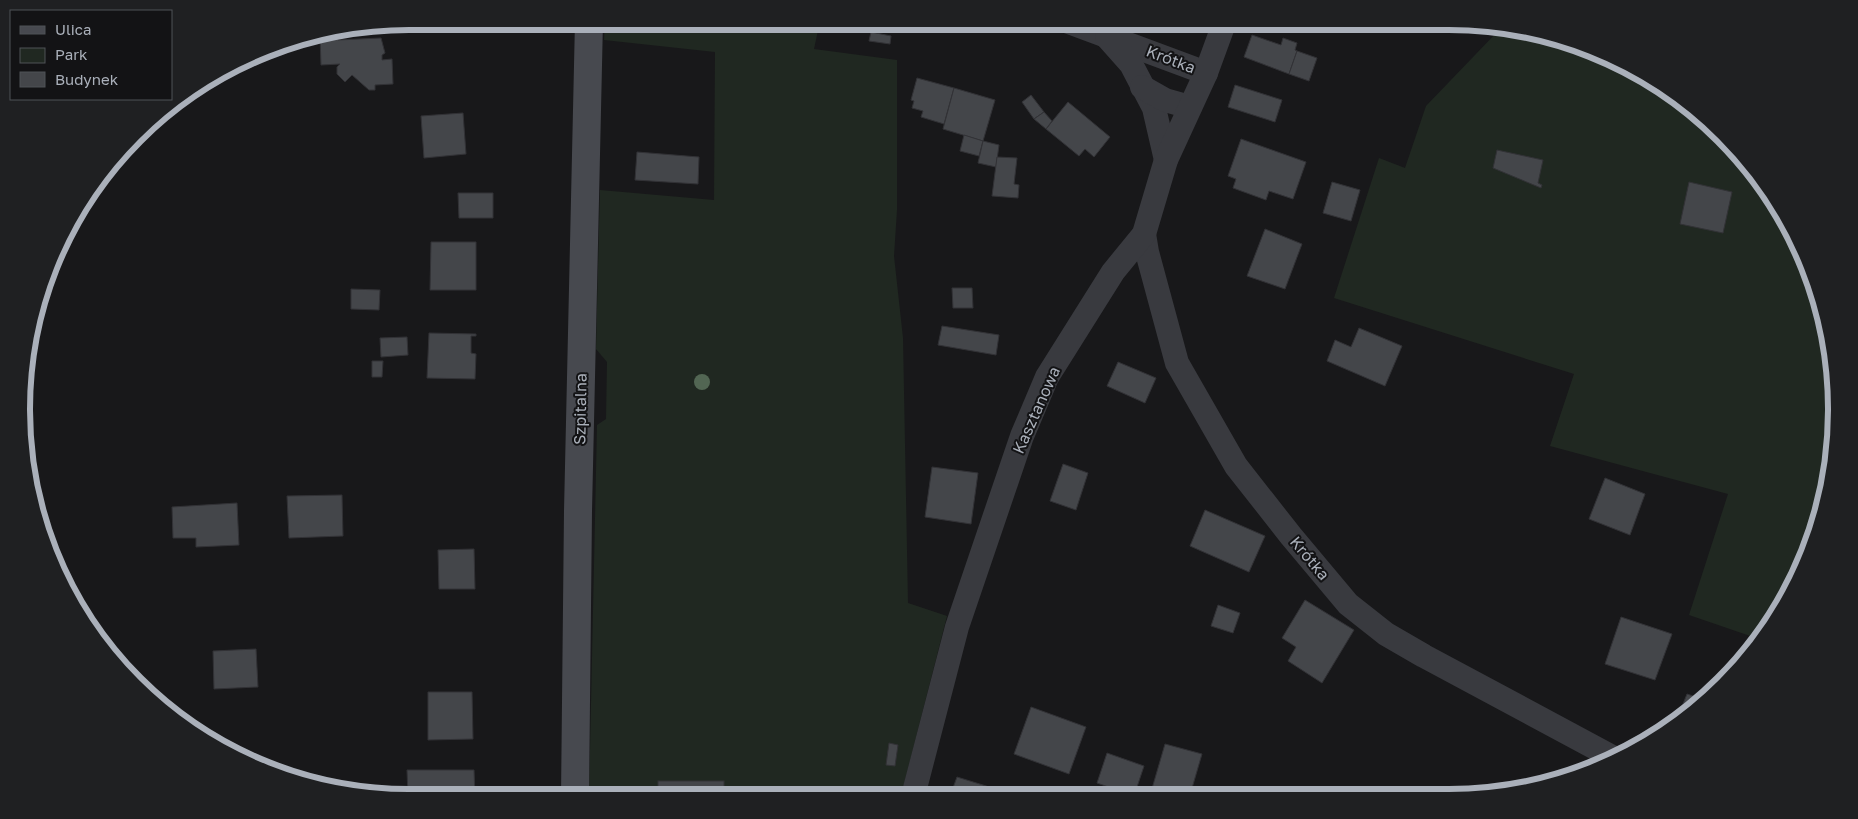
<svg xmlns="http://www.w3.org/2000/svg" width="1858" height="819" font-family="'Golos Text',sans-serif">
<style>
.green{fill:#202821}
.building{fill:#44464a;stroke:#323236}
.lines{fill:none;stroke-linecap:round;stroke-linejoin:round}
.minor{stroke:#393a3f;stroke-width:24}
.secondary{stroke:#47494f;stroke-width:28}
.tree{fill:#526653}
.labels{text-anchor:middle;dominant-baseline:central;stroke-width:4;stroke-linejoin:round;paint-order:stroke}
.street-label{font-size:16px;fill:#aab0ba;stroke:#131315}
.rim{fill:none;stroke:#aab0ba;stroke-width:6}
</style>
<rect width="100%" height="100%" fill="#18181a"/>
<g class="green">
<path d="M605,21H820L814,49L897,60V210L894,256L903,338L908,603L947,616L901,796L589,797L597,425L606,419L607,362L596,349L600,190L714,200L715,52L604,40Z"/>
<path d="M1499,30L1574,42L1643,73L1705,118L1757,173L1797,238L1824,309L1836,384L1833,460L1816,535L1771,625L1759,639L1689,615L1728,494L1550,446L1574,374L1334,298L1379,158L1405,168L1426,106Z"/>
</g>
<g class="building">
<path d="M871,32L891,36L890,44L869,41Z"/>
<path d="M338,33V40L381,38L385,53L382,55V60L392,59L393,84L375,85V90H369L352,75L345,82L337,74V67L340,64L321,65L320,36Z"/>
<path d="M1252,35L1281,45L1283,38L1297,43L1295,50L1297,51L1289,74L1244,57Z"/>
<path d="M1297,51L1317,58L1309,81L1289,74Z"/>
<path d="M917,78L954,88L944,124L921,117L923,111L912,108L914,101L911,100Z"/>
<path d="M1235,85L1282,100L1275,122L1228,107Z"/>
<path d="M954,88L995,100L983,141L943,129Z"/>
<path d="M1031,95L1044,112L1034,119L1022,102Z"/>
<path d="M1068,102L1110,137L1094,157L1085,149L1079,156L1046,129Z"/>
<path d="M1044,112L1052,121L1046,129L1034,119Z"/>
<path d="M463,113L466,154L424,158L421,116Z"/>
<path d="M964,135L983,141L979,156L960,151Z"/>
<path d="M1241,139L1306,162L1293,199L1269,191L1266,200L1233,188L1236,179L1228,176Z"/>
<path d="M983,141L999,145L996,167L978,163Z"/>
<path d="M1497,150L1543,160L1538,183L1542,185L1541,188L1493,168Z"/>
<path d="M637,152L699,157L698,184L635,180Z"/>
<path d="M997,157L1017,158L1014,184L1019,185L1018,198L992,196Z"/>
<path d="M1332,182L1360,190L1351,221L1323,213Z"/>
<path d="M1689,182L1732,192L1723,233L1680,224Z"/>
<path d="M458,193H493V218H459Z"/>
<path d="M1265,229L1302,244L1285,289L1247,276Z"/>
<path d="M431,242H476V290H430Z"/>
<path d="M952,288H972L973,308H953Z"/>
<path d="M351,289L380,290L379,310L351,309Z"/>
<path d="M942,326L999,335L996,355L938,345Z"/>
<path d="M1359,328L1402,346L1385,386L1327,361L1335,340L1351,347Z"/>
<path d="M429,333L476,334V336H471V353L476,354L475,379L427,378Z"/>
<path d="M407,337L408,355L381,357L380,338Z"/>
<path d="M372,361H383L382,377H372Z"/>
<path d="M1118,362L1156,378L1145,403L1107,386Z"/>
<path d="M1063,464L1088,473L1076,510L1050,501Z"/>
<path d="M932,467L978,473L971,524L925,517Z"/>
<path d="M1605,478L1645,494L1630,535L1589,519Z"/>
<path d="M342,495L343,536L289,538L287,496Z"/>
<path d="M237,503L239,545L196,547V538H173L172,507Z"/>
<path d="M1205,510L1265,536L1249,572L1190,546Z"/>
<path d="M474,549L475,589H439L438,550Z"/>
<path d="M1305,600L1354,630L1322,683L1288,661L1296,647L1282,638Z"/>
<path d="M1218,605L1240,613L1233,633L1211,626Z"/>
<path d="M1621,617L1672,634L1655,680L1605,664Z"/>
<path d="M256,649L258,687L214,689L213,651Z"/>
<path d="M428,692H472L473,739L428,740Z"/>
<path d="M1687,694L1705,700L1677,719Z"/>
<path d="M1031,707L1086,727L1069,774L1014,754Z"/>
<path d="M889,743L898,745L895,766L886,765Z"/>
<path d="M1165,744L1202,754L1190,795H1164L1151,792Z"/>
<path d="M1107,753L1144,766L1134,796L1097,783Z"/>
<path d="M407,770H474L475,798L408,797Z"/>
<path d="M957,777L1012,794V796H950Z"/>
<rect x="658" y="781" width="66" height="16"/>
</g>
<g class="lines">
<g class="minor">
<path d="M1066,21L1206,73"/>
<path d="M1107,37L1131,64L1154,108L1166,160"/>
<path d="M1142,87L1165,100L1190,107"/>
<path d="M1144,234L1147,252L1177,363L1236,466L1291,536L1348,604L1386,634L1424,656L1616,759"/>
<path d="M913,796L957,627L1022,436L1047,377L1113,272L1144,234L1166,160L1206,73L1225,21"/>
</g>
<path class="secondary" d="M575,797L578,511L589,21"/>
</g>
<circle class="tree" cx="702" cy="382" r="8"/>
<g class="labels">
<g class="street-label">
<text transform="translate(1171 59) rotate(21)">Krótka</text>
<text transform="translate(580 409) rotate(-89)">Szpitalna</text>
<text transform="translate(1036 410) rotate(-66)">Kasztanowa</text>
<text transform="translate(1310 558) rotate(50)">Krótka</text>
</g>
</g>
<path d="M0 0H1858V819H0ZM409 30H1449A379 379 0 0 1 1828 409V410A379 379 0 0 1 1449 789H409A379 379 0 0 1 30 410V409A379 379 0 0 1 409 30Z" fill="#1f2022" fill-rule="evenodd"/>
<path class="rim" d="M409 30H1449A379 379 0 0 1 1828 409V410A379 379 0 0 1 1449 789H409A379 379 0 0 1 30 410V409A379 379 0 0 1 409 30Z"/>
<rect x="10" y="10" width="162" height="90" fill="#131315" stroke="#4f5257"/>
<rect x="20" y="26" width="25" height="8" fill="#47494f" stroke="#4f5257"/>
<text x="55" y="35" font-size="15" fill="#aab0ba">Ulica</text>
<rect x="20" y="48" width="25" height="15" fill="#202821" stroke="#4f5257"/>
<text x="55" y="60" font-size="15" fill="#aab0ba">Park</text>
<rect x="20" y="72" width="25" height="15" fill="#44464a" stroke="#4f5257"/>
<text x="55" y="85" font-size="15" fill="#aab0ba">Budynek</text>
</svg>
